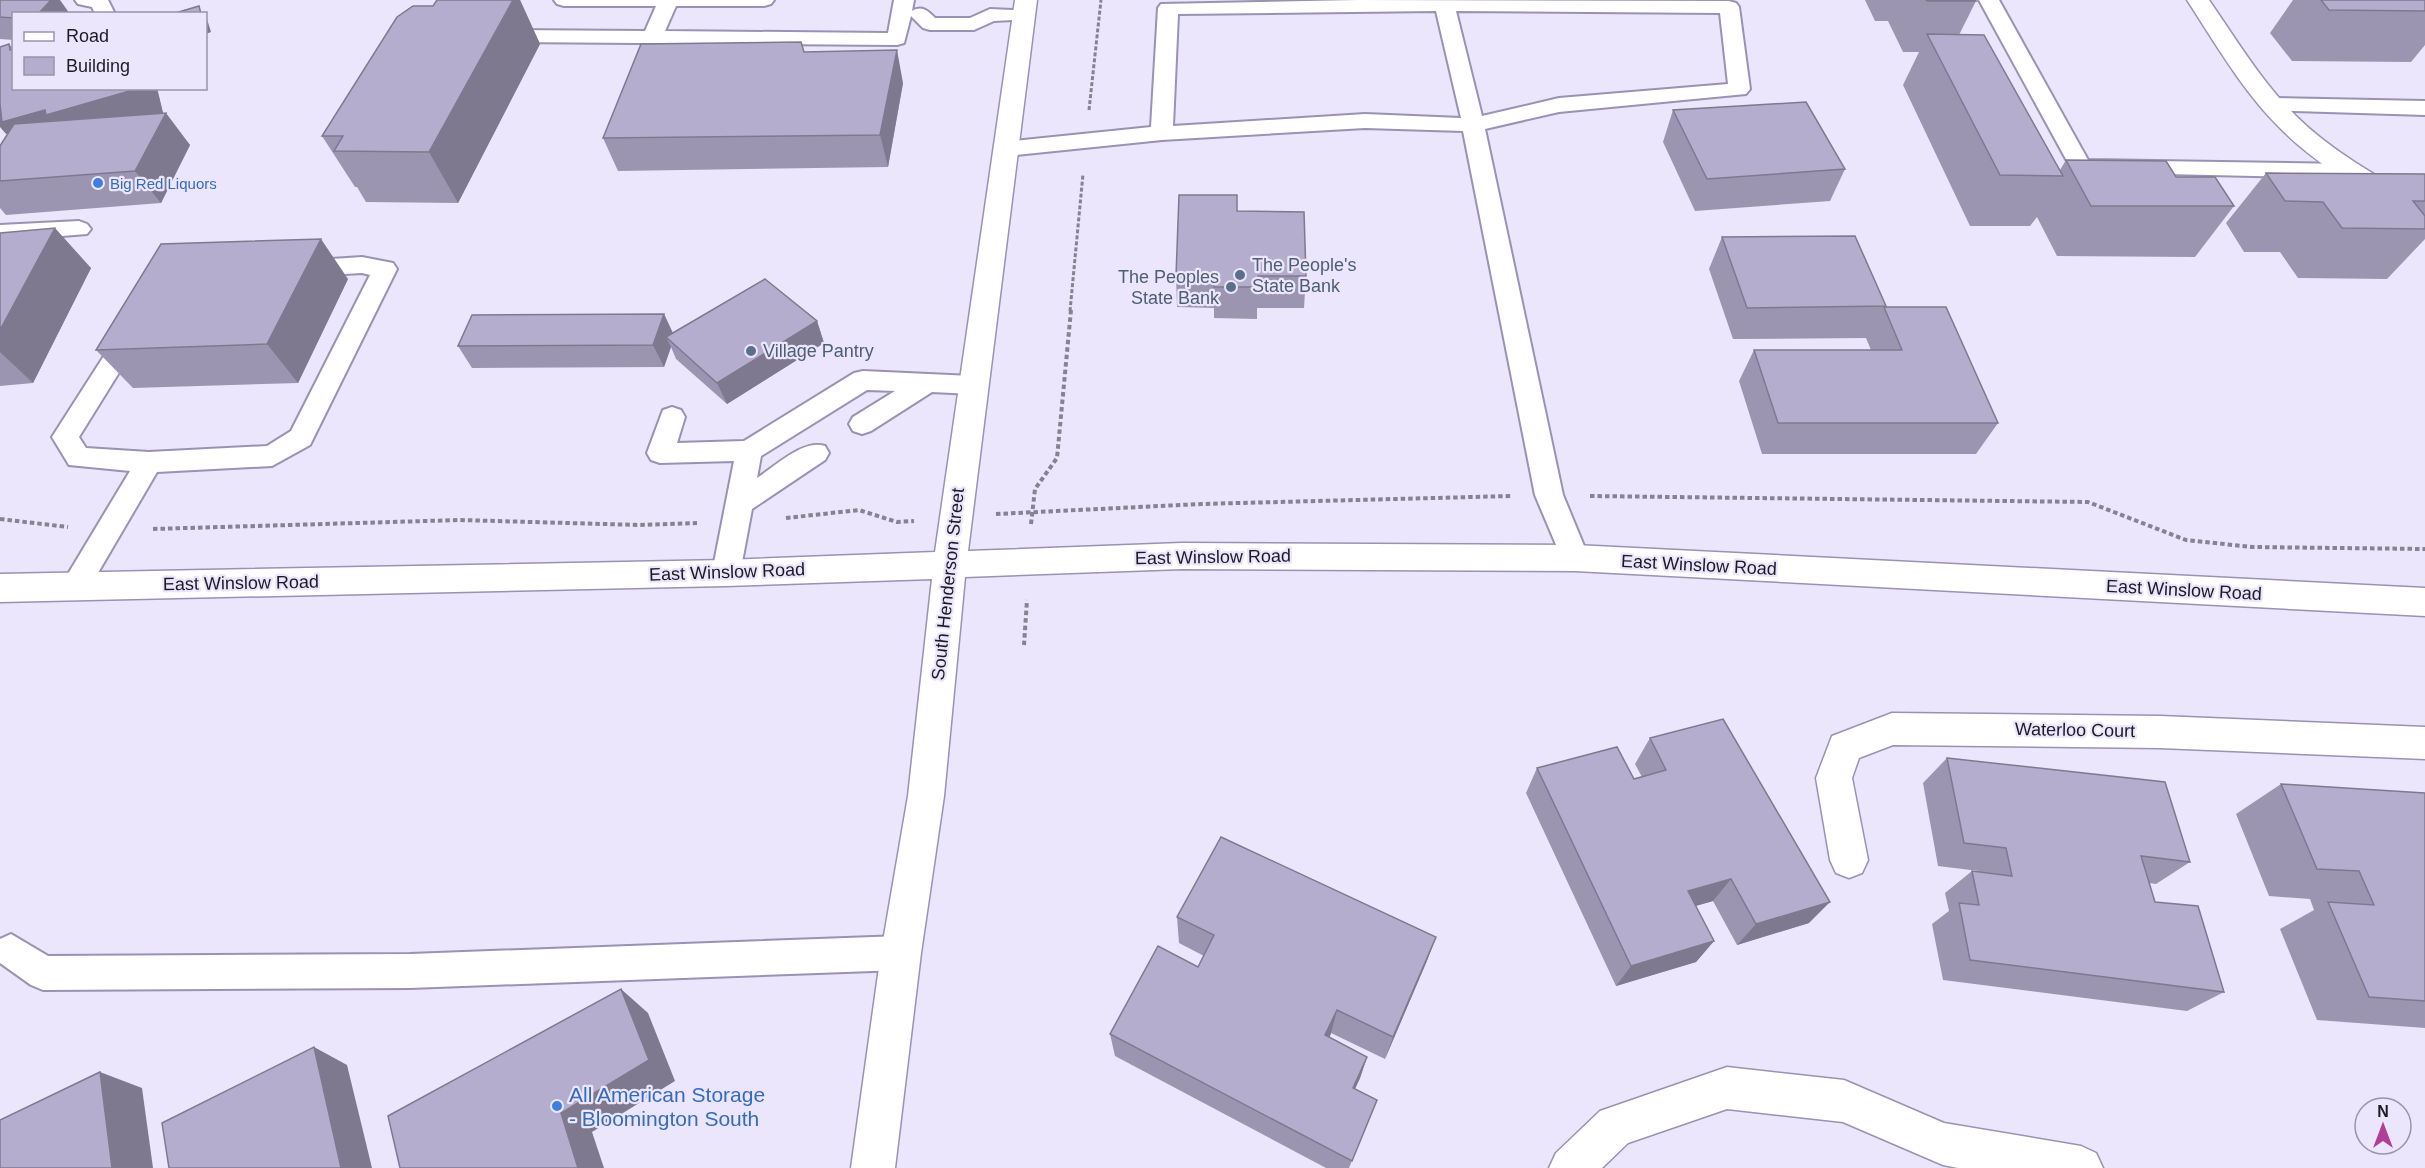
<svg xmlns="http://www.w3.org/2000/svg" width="2425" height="1168" font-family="Arial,sans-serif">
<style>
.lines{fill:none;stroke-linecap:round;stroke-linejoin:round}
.lane-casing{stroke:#9992b2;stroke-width:4}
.street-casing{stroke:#9992b2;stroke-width:3}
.secondary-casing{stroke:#9992b2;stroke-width:3}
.path-far1{stroke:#868292;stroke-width:3;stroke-dasharray:4 2;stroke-linecap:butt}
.path{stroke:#868292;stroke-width:4;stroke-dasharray:4.5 3;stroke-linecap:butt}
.lane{fill:#fff;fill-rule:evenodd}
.street{fill:#fff;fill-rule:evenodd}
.secondary{fill:#fff;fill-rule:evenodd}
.wall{fill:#9c95b1}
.shaded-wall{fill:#7f7990}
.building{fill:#b5adce;stroke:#7f7990;stroke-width:1.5}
.shop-dot{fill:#3f7fe0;stroke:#ebe6fb;stroke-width:2}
.service-dot{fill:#5c6f8a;stroke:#ebe6fb;stroke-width:2}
.labels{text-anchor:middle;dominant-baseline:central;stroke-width:4.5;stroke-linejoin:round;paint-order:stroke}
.far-shop-label{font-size:15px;fill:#366cbe;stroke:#ebe6fb;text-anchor:start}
.service-label{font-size:18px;fill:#4e5e75;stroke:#ebe6fb;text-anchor:start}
.street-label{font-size:18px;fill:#1d1a26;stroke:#ebe6fb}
.near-shop-label{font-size:21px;fill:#366cbe;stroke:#ebe6fb;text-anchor:start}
</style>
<rect width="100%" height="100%" fill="#ebe6fb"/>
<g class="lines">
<g class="lane-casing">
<g id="lane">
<path d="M75,0H108L115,14H95L92,7L78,4Z"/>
<path d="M554,0H774L771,4L764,6H676L665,31L888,33L894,0H914L912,11C922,5 928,11 935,18H970L990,9L1031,11L1034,15L1031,19L994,21L974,30H930L923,28L911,16L904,43L897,45L498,42L491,40L488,36L491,32L498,30L645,31L656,6H564L557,4Z"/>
<path d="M1358,0L1729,1L1736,3L1739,7L1750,89L1746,94L1559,112L1485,129L1563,495L1589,558L1585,566L1575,569L1565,566L1535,495L1463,131L1365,128L1162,140L1005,156L997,154L994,149L997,144L1005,142L1151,127L1158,8L1161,4ZM1436,11L1461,118L1365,114L1173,126L1178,14ZM1456,11L1720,13L1728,84L1559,98L1482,116Z"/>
<path d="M1979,0H1999L2088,160L2350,164L2358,166L2361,171L2358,176L2350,178L2073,172Z"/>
<path d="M2272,98L2425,101V115L2264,110L2261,105L2264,100Z"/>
<path d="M79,221L87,224L91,229L87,234L0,241V225Z"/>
<path d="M362,257L393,263L397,269L310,445L272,466L157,472L85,595L75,599L65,595L61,587L65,579L130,471L69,465L52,437L159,270ZM362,273L370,275L291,431L267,446L149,452L86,448L79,437L174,284Z"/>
<path d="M863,371L972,376L981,378L985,385L981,392L972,394L932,392L871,431L862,434L853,431L849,424L853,417L895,391L867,390L761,456L757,478C776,466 803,439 825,446L829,453L825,460L752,509L740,573L736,581L726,585L716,581L712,573L734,461L660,463L651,460L647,453L663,410L672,407L681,410L685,417L677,443L744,441L854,373Z"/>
<path d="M11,934L48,956L410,954L901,936L913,941L918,953L913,965L901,970L410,988L43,990L31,985L0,963V939Z"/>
</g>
</g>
<g class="street-casing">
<g id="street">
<path d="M2187,0H2209C2236,39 2261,81 2295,115C2332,152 2380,178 2425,203V224L2416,221C2368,193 2318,167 2279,127C2242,90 2215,43 2187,0Z"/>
<path d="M1892,713L2160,716L2425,727V759L2160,748L1893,745L1859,758L1852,778L1868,860L1862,873L1849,878L1836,873L1830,860L1816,778L1832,736Z"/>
<path d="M1727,1067L1844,1080L1944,1123L2081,1146L2096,1153L2103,1168H1958L1943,1165L1843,1122L1727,1109L1628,1143L1602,1168H1549L1556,1153L1600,1111Z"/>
</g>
</g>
<g class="secondary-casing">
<path id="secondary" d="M1015,0H1037L968,551L1182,543L1575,545L2425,588V616L1575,571L1182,569L965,577L944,796L921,953L895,1168H851L881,953L908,796L932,579L726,586L0,602V574L726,560L935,552Z"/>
</g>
<g class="path-far1">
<path d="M1089,110L1101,0"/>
<path d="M1070,311L1083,174"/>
</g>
<g class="path">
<path d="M1590,496L2088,502L2186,540L2252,547L2425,549"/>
<path d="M996,514L1201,504L1511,496"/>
<path d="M786,518L859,510L897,522L914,521"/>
<path d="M0,519L68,527"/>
<path d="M1031,524L1035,489L1057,458L1071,310"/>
<path d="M153,529L460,520L639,525L697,523"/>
<path d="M1024,645L1027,600"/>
</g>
<use href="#lane" class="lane"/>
<use href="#street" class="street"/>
<use href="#secondary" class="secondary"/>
</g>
<g class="wall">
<path d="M437,0H520L540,44L458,203L366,202L357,187H355L322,136L433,6Z"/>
<path d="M1865,0H1975L1976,1L1959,35L2060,170L2066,160L2176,177L2234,206L2195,257L2057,256L2037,217L2030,226H1970L1903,85L1919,52H1903L1888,21H1875Z"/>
<path d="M2293,0H2425V45L2411,62L2292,61L2270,33Z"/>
<path d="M14,14V40L0,39V17Z"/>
<path d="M9,44L14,49L157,88L163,113L190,145L161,203L6,215L0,208V146L8,133L6,134Z"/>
<path d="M804,52L903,83L888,167L618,171L603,138Z"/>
<path d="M1673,110L1845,169L1830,201L1695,211L1663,142Z"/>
<path d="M2266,173L2425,174V239L2387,279L2298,278L2280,252H2244L2226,223Z"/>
<path d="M1237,211L1306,276L1304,308H1257V319L1214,318V308L1177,307L1176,276Z"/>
<path d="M0,233L91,268L33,383L0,386Z"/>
<path d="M1722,237L1886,306L1998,423L1976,454H1762L1739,381L1754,350H1871L1866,338L1733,339L1709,269Z"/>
<path d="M348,279L298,383L133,388L96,350Z"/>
<path d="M664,314L673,333L817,321L824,343L727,404L676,359L671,347L664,367L472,368L458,346Z"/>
<path d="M1650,738L1809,923L1737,945L1713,901L1695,906L1714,941L1696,962L1616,986L1526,793L1537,768L1634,779L1642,777L1635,764Z"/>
<path d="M1947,758L2190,862L2156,884L2149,883L2155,902L2224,992L2187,1011L1943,980L1932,924L1949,911L1945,893L1972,871H1979L1938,866L1923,783Z"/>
<path d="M2281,784L2425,793V1028L2317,1020L2280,929L2314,910L2310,899L2269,896L2236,814Z"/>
<path d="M1177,917L1436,937L1426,963L1385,1059L1331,1033L1330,1037L1367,1057L1360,1078L1355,1089L1377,1100L1349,1168H1326L1115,1056L1110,1034L1198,967L1204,956L1179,943Z"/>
</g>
<g class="shaded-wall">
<path d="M51,0H60L70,14H38Z"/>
<path d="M513,0H520L540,44L458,203L429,152Z"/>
<path d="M206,16L211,32L206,34Z"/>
<path d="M897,50L903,83L888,167L880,135Z"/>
<path d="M140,88H157L164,117L166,113L190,145L161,203L135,171L11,132L6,134L0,127V97L45,110Z"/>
<path d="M55,228L91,268L33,383L0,352V330Z"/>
<path d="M321,239L348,279L298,383L267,344Z"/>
<path d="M664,314L674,336L666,337L671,347L664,367L653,345Z"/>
<path d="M817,321L824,343L727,404L717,383Z"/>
<path d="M1731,879L1713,901L1671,913L1688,891Z"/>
<path d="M1830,902L1809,923L1737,945L1756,924Z"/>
<path d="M1436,937L1426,963L1385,1059L1393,1037Z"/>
<path d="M1714,941L1696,962L1616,986L1631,966Z"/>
<path d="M621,989L648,1013L675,1081L592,1132L604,1168H578L561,1113Z"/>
<path d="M1337,1010L1331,1033L1320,1057L1325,1035Z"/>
<path d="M314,1047L347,1065L372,1168H341Z"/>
<path d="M1367,1057L1360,1078L1346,1108L1353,1088Z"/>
<path d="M100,1072L142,1088L153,1168H112Z"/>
</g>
<g class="building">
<path d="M0,0H51L38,14H14V18L0,17Z"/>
<path d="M437,0H513L429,152L334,151L343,136H322L397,17L413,6H433Z"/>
<path d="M1926,0H1975L1976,1H1927Z"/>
<path d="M2321,0H2425V11L2329,10Z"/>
<path d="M199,6L201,14H172Z"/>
<path d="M1927,34L1984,35L2063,176L2000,175Z"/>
<path d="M801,42L804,52L897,50L880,135L603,138L641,44Z"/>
<path d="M9,44L10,50L14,49V88H140L46,115L45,110L2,122L0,104V47Z"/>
<path d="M1806,102L1845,169L1707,179L1673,110Z"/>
<path d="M166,113L135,171L0,181V146L14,124Z"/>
<path d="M2066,160L2166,161L2176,177H2215L2234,206H2091Z"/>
<path d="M2266,173L2425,174V201H2413L2425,216V229L2342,228L2323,202L2285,201Z"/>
<path d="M1179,195H1237V211L1304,212L1306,276H1258V287H1214V276H1176Z"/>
<path d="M55,228L0,330V233Z"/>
<path d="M1855,236L1886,306L1747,308L1722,237Z"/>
<path d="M321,239L267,344L96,350L161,244Z"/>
<path d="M765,279L817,321L717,383L666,337Z"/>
<path d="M1884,307H1946L1998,423H1778L1754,350H1902Z"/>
<path d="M664,314L653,345L458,346L472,315Z"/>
<path d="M1723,719L1830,902L1756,924L1731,879L1688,891L1714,941L1631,966L1537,768L1617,747L1634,779L1666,770L1650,738Z"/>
<path d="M1947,758L2165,782L2190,862L2141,856L2155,902L2198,906L2224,992L1970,960L1959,903L1979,905L1972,871L2012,876L2006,848L1964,843Z"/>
<path d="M2281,784L2425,793V1001L2369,997L2328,902L2374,905L2359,871L2317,869Z"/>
<path d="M1221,837L1436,937L1393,1037L1337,1010L1325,1035L1367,1057L1353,1088L1377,1100L1352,1161L1110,1034L1158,946L1198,967L1214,935L1177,917Z"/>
<path d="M621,989L649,1060L561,1113L578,1168H400L388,1116Z"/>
<path d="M314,1047L341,1168H169L162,1123Z"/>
<path d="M100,1072L112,1168H0V1120Z"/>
</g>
<g class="shop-dot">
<circle cx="98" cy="183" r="6"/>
<circle cx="557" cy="1106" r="6"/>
</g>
<g class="service-dot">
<circle cx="1240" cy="275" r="6"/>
<circle cx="1231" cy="287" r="6"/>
<circle cx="751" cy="351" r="6"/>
</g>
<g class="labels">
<g class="far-shop-label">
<text x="110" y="183">Big Red Liquors</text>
</g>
<g class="service-label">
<text x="1252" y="265">The People's<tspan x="1252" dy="21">State Bank</tspan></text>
<text x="1219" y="277" text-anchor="end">The Peoples<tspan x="1219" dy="21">State Bank</tspan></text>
<text x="763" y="351">Village Pantry</text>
</g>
<g class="street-label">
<text transform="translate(1213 557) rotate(-1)">East Winslow Road</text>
<text transform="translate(1699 565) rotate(3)">East Winslow Road</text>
<text transform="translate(727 572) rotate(-2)">East Winslow Road</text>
<text transform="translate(241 583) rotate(-1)">East Winslow Road</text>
<text transform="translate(948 584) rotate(-84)">South Henderson Street</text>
<text transform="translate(2184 590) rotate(3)">East Winslow Road</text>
<text transform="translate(2075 730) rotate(1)">Waterloo Court</text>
</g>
<g class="near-shop-label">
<text x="569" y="1094">All American Storage<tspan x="569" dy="24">- Bloomington South</tspan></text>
</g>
</g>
<rect x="12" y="12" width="195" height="78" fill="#ebe6fb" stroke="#9994a6" stroke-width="1.5"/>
<rect x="24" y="32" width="30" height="9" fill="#ffffff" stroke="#9994a6" stroke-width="1.5"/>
<text x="66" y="42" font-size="18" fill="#1d1a26">Road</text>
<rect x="24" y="57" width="30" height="18" fill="#b5adce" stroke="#9994a6" stroke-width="1.5"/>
<text x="66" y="72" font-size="18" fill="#1d1a26">Building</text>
<g transform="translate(2383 1126)"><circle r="28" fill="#ebe6fb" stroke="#9994a6" stroke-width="1.5"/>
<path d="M0-4.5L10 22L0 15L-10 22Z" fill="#b13e97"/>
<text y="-9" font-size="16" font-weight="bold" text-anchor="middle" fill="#1d1a26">N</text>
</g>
</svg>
